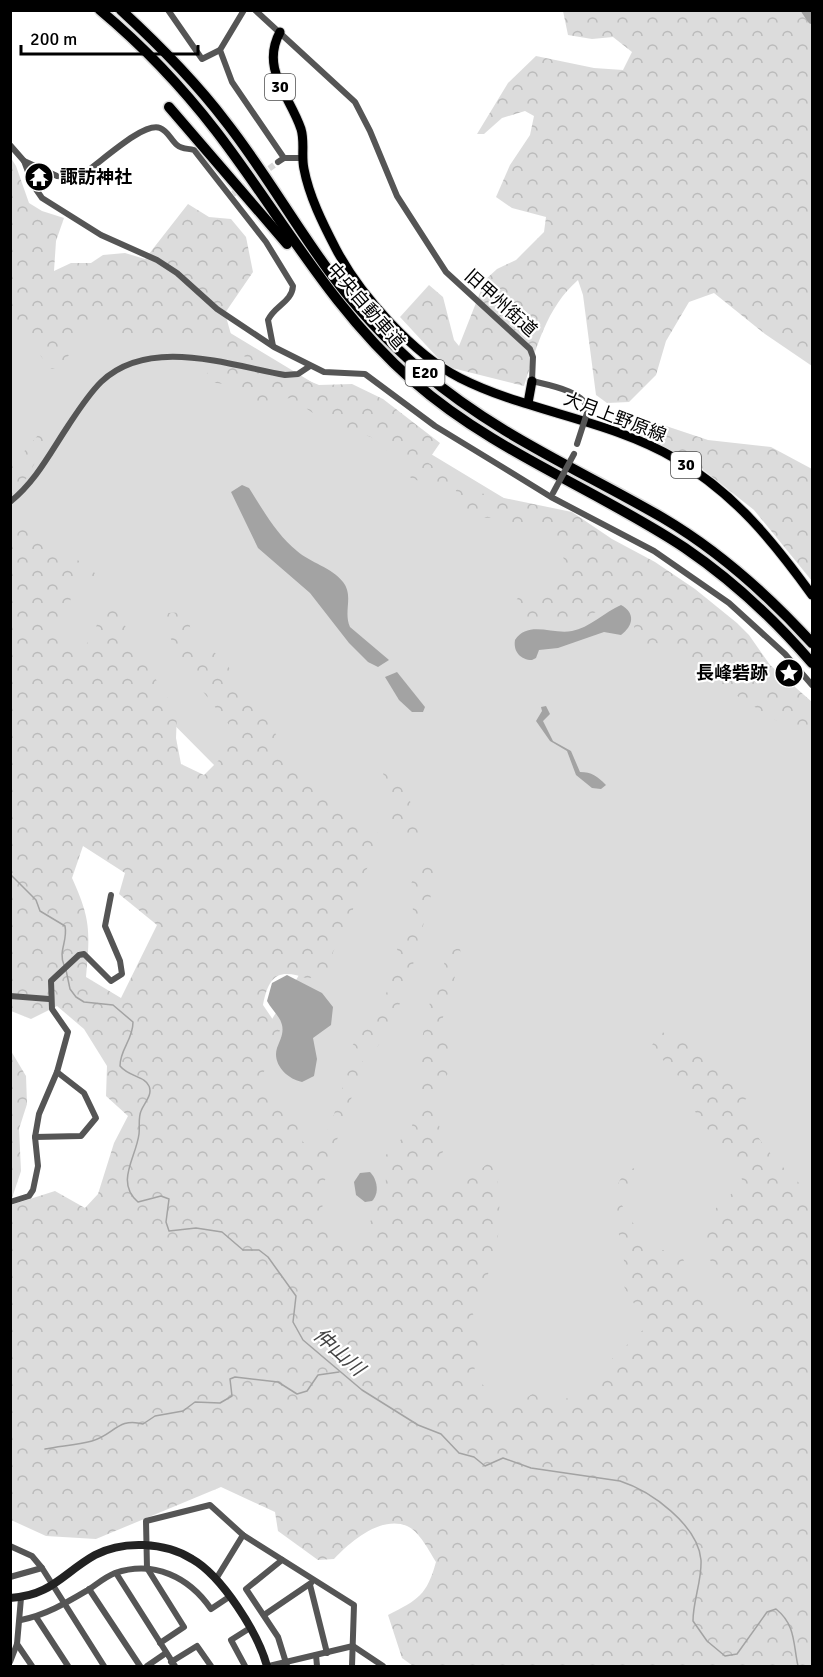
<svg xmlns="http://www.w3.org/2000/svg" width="823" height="1677" font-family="Signika,'Noto Sans JP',sans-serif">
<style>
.grass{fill:#dcdcdc}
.forest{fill:url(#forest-crowns);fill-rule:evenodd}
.water{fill:#a3a3a3}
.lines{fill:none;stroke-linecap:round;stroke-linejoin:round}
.stream{stroke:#a3a3a3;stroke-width:1.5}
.river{stroke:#a3a3a3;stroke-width:10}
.street-tunnel{stroke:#d9d9d9;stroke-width:6;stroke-dasharray:6 3;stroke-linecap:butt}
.primary-casing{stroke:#dbdbdb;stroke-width:11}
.highway-casing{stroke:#dbdbdb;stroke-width:13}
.street{stroke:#555;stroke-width:6}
.secondary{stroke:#222;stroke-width:8}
.primary{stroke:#000;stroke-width:9}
.highway{stroke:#000;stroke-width:10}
.street-bridge{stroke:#555;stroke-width:6}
.labels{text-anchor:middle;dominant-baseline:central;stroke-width:4.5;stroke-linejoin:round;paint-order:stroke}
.shield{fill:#fff;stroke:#4c4c4c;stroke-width:1.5}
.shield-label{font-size:16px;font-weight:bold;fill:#000}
.poi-label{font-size:18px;font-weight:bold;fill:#000;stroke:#fff;text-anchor:start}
.street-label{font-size:18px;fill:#000;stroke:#fff}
.water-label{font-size:20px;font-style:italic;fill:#444;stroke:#fff}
</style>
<defs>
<pattern id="forest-crowns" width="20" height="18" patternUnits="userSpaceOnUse" patternTransform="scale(1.5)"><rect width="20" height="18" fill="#dcdcdc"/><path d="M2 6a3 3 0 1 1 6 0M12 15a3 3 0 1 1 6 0" fill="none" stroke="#bbb"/></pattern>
</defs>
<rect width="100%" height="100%" fill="#fff"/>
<path class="grass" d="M11,272L179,302L673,600L812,724V1295L769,1349L511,1436L260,1180L258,1042L326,931L217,768L110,660L11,637Z"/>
<g class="forest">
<path d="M563,11H812V366L765,334L714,293L689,302L666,341L656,375L629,402L607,403L596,395L583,295L578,280C546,308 537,347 524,386L452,368L437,357L400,317L429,285L443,297L454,340L459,346L485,280L497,269L516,260L544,232L546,217L512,208L496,197L510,165L530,135L534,116L525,111L502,118L484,134H477L508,83L536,56L594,68L623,70L632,52L613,37L592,39L568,35Z"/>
<path d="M11,158L16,166L29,203L42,211L64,218L56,241L54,271L71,263H91L103,255L125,253L145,259L188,204L209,217L231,219L246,237L253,272L225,313L232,338L257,360L319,385L352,384L383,399L440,443L427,462L475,492L572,512L612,539L655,562L695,589L737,623L749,635L770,665L812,702V753L795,732L723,687L680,649L656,643L637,646C628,626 644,618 623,601L608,605L580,621L513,623L511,610L520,594L556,586L567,577C565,535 536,528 501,519C492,517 480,519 473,515C463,510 459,497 455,488L411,479L408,469L371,437L326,422L291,398L248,403L239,386L216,383L204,377L211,369L252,364L246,357L204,340H128L109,329L90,324L60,368L51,369L11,318Z"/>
<path d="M654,422L708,440L771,447L812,469V581L754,510L692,461L638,434L645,424Z"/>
<path d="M39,434L49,437L26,479L11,496V467Z"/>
<path d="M10,521L86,565L98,576L78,579L57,637L84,649L113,595L130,638L177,713L176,738L181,764L204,775L223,756L229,725L184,667L164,624L168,613L188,612L193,649L200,655L212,650L228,666L254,707L268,722L291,758L306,774L319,798L341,801L380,835L378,847L356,890L352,916L333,952L331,969L317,973L309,979C279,968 269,974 263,1005L280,1030L260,1082L297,1121L303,1142L313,1147L330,1127L344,1083H355C348,1127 292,1217 345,1248L361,1244C372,1211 392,1193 385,1156L411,1129L418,1106L420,1047L431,998L449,951L460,948L461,956L439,1031C443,1037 448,1045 450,1051C457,1075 431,1090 434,1108C435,1120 443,1132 446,1144L430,1183L436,1193L456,1190L493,1159L502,1170C492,1191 499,1194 500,1214C501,1238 484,1293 472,1312L480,1329L474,1373L499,1406L519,1403L538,1390L555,1401L582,1395L600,1370L644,1329C645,1313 626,1297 622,1280C621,1274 625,1267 624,1261C621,1221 599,1210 626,1170L635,1168L640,1174L637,1184H626L620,1191V1202L643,1239L656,1249L681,1253L685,1264L682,1280L745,1328L758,1316C715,1269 668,1235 744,1185L741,1177L694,1110L691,1090L651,1047L660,1031L685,1043L723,1074L746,1079L753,1095L741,1102L740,1111C752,1119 754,1132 762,1143C774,1159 788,1172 802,1186H812V1666H413L402,1658L388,1615C418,1600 427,1595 436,1562C429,1551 420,1532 407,1526C381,1515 350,1542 334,1559L318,1560L278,1531L275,1512L221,1487L96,1539L46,1536L11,1520V1205L55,1191L85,1208L98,1194L114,1143L128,1116L106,1096L107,1066L84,1029L57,1006L31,1019L11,1011ZM83,846L125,873L119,894L157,925L121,998L86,977C90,931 91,920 72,878Z"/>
<path d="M386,767C402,788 426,816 417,843L423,853L429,854L434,864L431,895L408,984L387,1034L370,1056L352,1046L383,1000L391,983L399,954L395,944L410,923L413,909L408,895L420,854L407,835L392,827L388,813L391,798L382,770Z"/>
<path d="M11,1051L26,1076L27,1104L19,1129L21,1171L11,1201Z"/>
<path d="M359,1056L364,1064L362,1075L352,1079L344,1073L351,1058Z"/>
</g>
<g class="water">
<path d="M242,485L249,488C263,510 277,535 297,551C311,563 331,567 343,582C354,596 343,612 350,627L389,660L378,667L368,662L349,643L310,593L258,548L231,492Z"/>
<path d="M621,605C636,613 633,626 621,635L604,632L558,648L539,650L536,658L532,660C521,660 513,652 515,640C528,620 553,635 572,631C589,628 605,612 621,605Z"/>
<path d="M397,672L425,707L423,712H412L399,700L385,677Z"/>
<path d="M546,706L550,714L543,721L553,741L571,751L580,772C592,772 597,776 606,785L601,789L592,788L576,775L567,751L550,741L536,721L542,711L541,707Z"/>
<path d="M287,975L322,993L333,1007L331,1025L313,1038L317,1059L314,1076L302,1082C287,1079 272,1064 277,1048C280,1040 284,1033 282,1025C280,1016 271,1009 267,1001L272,983Z"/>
<path d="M370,1172C377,1179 380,1193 372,1201L365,1202L356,1195L354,1182L360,1173Z"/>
</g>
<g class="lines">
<g class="stream">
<path d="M10,874L36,900L40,911L65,926C68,941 58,951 64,965"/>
<path d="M66,970L70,989L76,997L84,1002L113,1005L133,1022C133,1040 120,1049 120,1066C129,1077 145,1076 149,1086C153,1095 144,1103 141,1111C138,1118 140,1126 139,1134C136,1158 115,1182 138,1202L161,1196L169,1199L166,1222L169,1231L196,1228L222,1232L243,1250H259L268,1257L296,1296L293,1322L303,1340L362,1390L418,1425L441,1434L459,1453L474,1457L485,1466L503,1458L531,1468L620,1481C651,1491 698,1525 701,1560C702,1581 693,1600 693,1621L707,1641L725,1656L737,1654L767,1612L776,1609C796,1625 793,1644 798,1666"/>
<path d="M45,1449C60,1446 76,1445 92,1441C114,1435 118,1417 143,1424L155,1416L183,1411L195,1402L220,1403L232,1396L230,1379L235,1377L278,1382L297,1394L307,1391L318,1375L339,1372"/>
</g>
<path class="river" d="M806,10L812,19"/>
<g class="street-tunnel">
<path d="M262,174L278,162"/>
<path d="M233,194L253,180"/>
</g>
<g class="primary-casing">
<g id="primary">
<path d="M280,32C260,69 290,96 301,129C305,142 301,156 304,169C309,196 323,224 336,249C360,295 413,354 460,378C527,412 608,419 676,459C734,493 773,541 812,595"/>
<path d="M528,403L532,381"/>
</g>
</g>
<g class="highway-casing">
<g id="highway">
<path d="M100,10C143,46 182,87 216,131C282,217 330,308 413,381C494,452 596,489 685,548C732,580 775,620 812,663"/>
<path d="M121,10C159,45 195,81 226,122C263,169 293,222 329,271C356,308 388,342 423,372C495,434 582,471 663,518C719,551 768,595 812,643"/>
<path d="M169,107L287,244"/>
</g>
</g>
<g class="street">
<path d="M168,10L202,59L220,50"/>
<path d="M244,10L220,50L232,82L284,158"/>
<path d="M255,10L355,102L370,131L397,196L446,272L530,349L533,357L532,381C548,385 585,391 588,410"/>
<path d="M10,145L24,161L33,185L42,198L101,235L157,260L177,273L217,309L274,347L324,372L365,374L435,426L499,465L551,497L654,551L729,603L785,654L812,685"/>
<path d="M24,161L57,176L77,178C94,169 142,121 160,128C168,131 171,140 177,145C183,150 188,148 194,150L266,242L293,286C292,302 274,306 268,320L273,346"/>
<path d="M278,162L284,158H302"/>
<path d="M10,502C36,481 50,453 68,426C78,411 88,395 101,382C149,336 228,365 285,375L298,374L310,366"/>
<path d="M10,996L49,999"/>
<path d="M35,1137L81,1136L96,1118L84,1093L57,1072"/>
<path d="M10,1202L29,1196L33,1190L38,1166L35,1137L39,1114L57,1072L68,1032L52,1009L51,981L79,955L84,954L111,981L122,974L120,961L105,926L111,895"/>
<path d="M10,1546L32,1556L42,1568L104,1666"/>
<path d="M282,1560L246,1589L278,1637L287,1666"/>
<path d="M116,1573L175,1666"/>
<path d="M10,1577L42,1568"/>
<path d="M216,1579L243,1535"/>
<path d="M310,1585L327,1653"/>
<path d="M89,1589L140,1666"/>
<path d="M264,1615L311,1583"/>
<path d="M36,1617L68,1666"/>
<path d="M21,1620C46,1615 66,1603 88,1590C97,1584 105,1577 115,1573C154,1560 189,1577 211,1609L229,1597"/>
<path d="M160,1643L184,1627L147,1568L146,1521L210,1505L243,1535L354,1605L352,1666"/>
<path d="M17,1644L32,1666"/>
<path d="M316,1655L317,1666"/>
<path d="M10,1662L17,1644L21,1598"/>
<path d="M171,1662L197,1646L211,1666"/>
<path d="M147,1666L166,1653"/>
<path d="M245,1666L231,1640L250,1628"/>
<path d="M269,1666L353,1646L383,1666"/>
</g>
<path class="secondary" d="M10,1598C51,1596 63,1573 95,1555C123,1540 165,1542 192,1559C222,1576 258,1633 267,1666"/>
<use href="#primary" class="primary"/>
<use href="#highway" class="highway"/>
<g class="street-bridge">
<path d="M577,444L588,410"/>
<path d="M553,493L574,454"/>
</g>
</g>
<defs>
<g id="temple-disc" transform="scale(1.5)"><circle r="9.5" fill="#000" stroke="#fff"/><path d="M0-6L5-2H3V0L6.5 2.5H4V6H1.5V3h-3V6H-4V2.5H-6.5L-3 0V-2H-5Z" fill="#fff"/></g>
<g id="sight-disc" transform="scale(1.5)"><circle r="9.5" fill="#000" stroke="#fff"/><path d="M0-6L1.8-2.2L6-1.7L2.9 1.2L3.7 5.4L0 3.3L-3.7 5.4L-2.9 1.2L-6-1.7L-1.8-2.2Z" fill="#fff"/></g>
</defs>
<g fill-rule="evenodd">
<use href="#temple-disc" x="39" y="177"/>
<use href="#sight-disc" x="789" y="673"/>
</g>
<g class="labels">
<g class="shield">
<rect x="265" y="74" width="30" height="26" rx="4.5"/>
<rect x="405.5" y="360" width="39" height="26" rx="4.5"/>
<rect x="671" y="452" width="30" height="26" rx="4.5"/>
</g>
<g class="shield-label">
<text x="280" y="87">30</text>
<text x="425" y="373">E20</text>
<text x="686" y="465">30</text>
</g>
<g class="poi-label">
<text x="60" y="177">諏訪神社</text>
<text x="768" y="673" text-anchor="end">長峰砦跡</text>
</g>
<g class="street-label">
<text transform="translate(501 303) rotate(42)">旧甲州街道</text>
<text transform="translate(366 306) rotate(49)">中央自動車道</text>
<text transform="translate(615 417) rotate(21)">大月上野原線</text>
</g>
<g class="water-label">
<text transform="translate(339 1352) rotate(42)">仲山川</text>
</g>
</g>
<rect width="823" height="1677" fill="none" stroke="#000000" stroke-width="24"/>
<path d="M21 45v9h177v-9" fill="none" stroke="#000000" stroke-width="3"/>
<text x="30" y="45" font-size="18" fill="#000000" stroke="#ffffff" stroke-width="4.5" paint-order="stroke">200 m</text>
</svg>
